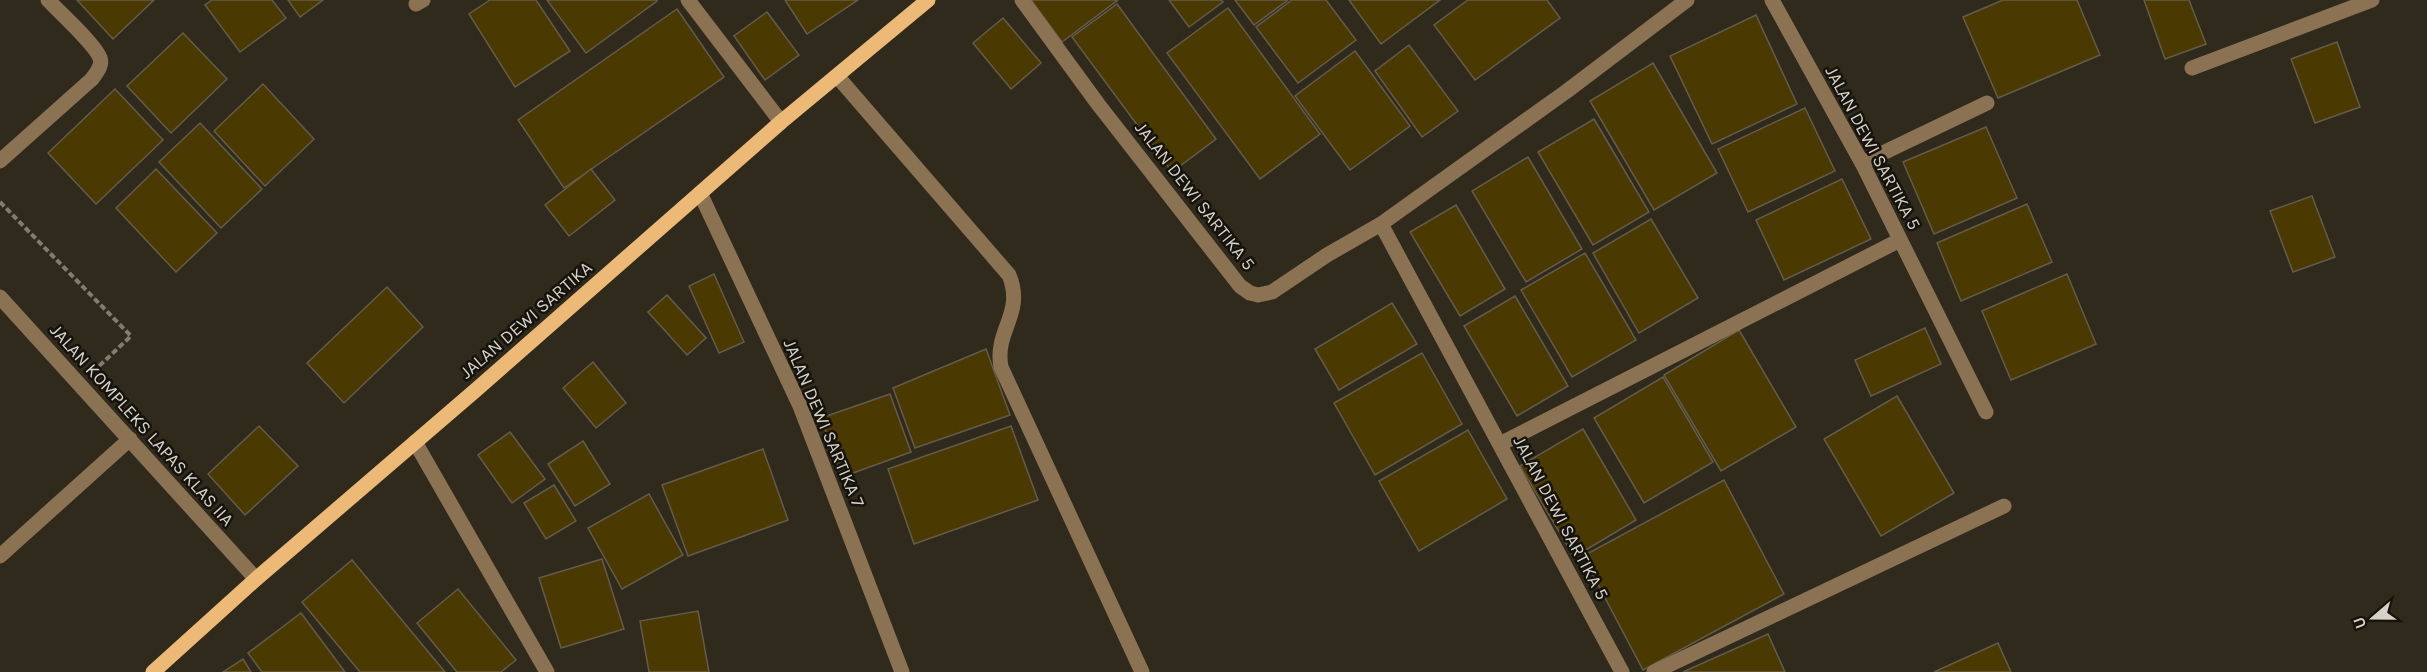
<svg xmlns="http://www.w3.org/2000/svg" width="2427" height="672" font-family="Karla,sans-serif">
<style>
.building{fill:#4a3900;stroke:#635c4c;stroke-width:1.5}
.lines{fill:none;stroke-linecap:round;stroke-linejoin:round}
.path{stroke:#807c70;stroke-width:4;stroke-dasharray:6 3;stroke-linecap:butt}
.minor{stroke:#8b7253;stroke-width:15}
.major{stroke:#ecb976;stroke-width:15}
.labels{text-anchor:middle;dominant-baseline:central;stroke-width:5;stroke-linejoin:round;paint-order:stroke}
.street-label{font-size:18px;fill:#d5d2c9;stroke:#16130d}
</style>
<rect width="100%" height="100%" fill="#302a1c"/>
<g class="building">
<path d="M77,0H154L113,39Z"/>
<path d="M212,0H272L286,18L240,52L205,5Z"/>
<path d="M288,0H323L300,17Z"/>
<path d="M490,0H536L570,51L515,87L469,14Z"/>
<path d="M547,0H657V1L586,53Z"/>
<path d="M785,0H858L807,34Z"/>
<path d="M1031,0H1118L1062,42Z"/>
<path d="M1169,0H1221L1223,2L1189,27Z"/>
<path d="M1235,0H1288L1254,25Z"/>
<path d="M1292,0H1326L1356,40L1298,83L1256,27Z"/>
<path d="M1349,0H1440L1381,44Z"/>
<path d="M1468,0H1547L1560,18L1475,80L1434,25Z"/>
<path d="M2003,0H2077L2100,55L1998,98L1963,17Z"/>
<path d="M2144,0H2189L2206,44L2165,59Z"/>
<path d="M1117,4L1216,139L1172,172L1072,37Z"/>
<path d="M1228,8L1320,134L1260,179L1167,53Z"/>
<path d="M677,9L724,77L564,188L518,120Z"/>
<path d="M767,12L799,55L765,80L734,36Z"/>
<path d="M1756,15L1797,104L1712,144L1670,56Z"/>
<path d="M1003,18L1041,63L1011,89L973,43Z"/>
<path d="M183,33L227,79L171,133L127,86Z"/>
<path d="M2337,42L2360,107L2315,123L2291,59Z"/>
<path d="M1409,45L1458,111L1422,137L1375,71Z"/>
<path d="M1355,51L1410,126L1350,170L1295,96Z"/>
<path d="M1653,63L1717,173L1654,210L1590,101Z"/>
<path d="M263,84L314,139L265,186L214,131Z"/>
<path d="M115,89L163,140L96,204L48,153Z"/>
<path d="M1805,108L1835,171L1748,212L1718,149Z"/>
<path d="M1594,119L1649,212L1593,245L1538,152Z"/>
<path d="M200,123L262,189L221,228L159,162Z"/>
<path d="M1986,127L2017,198L1934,234L1903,162Z"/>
<path d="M1528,157L1582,249L1526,282L1472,191Z"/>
<path d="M156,169L217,233L176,272L116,208Z"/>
<path d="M591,169L615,200L569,236L545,205Z"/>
<path d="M1842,179L1871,239L1784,280L1756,220Z"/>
<path d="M2312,196L2335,257L2293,272L2270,211Z"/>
<path d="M2027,204L2052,262L1961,301L1937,243Z"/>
<path d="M1456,205L1505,289L1460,316L1410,232Z"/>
<path d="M1651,219L1698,298L1639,333L1593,253Z"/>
<path d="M1585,253L1636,340L1572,377L1521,290Z"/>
<path d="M714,274L744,342L719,353L689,286Z"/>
<path d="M2067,274L2096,344L2011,380L1982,311Z"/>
<path d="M387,287L423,327L344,403L307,363Z"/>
<path d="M667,295L706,338L687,355L648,312Z"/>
<path d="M1515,296L1568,386L1517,416L1464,326Z"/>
<path d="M1392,303L1417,344L1339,390L1315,349Z"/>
<path d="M1925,328L1941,364L1871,396L1855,360Z"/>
<path d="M1739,330L1796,427L1721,471L1664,375Z"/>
<path d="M986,349L1010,415L915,448L893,388Z"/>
<path d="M1422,353L1462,424L1375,475L1334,403Z"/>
<path d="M593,362L626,403L596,428L563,388Z"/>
<path d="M1663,377L1713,462L1644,503L1594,418Z"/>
<path d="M890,394L911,452L842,477L821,418Z"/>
<path d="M1897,396L1954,493L1881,536L1824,439Z"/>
<path d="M259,426L298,466L245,515L208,474Z"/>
<path d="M1011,426L1038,500L914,544L888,469Z"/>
<path d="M1583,429L1636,520L1574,557L1520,466Z"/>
<path d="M1468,430L1507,499L1419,551L1379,481Z"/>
<path d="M510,432L545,479L512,503L478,455Z"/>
<path d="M583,441L610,484L575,506L548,464Z"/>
<path d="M763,449L788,520L688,556L662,485Z"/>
<path d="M1724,480L1784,594L1643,670L1583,556Z"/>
<path d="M554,485L576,521L546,539L524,503Z"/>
<path d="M649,494L683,555L622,589L588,528Z"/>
<path d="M602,559L624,629L561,648L539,578Z"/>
<path d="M352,560L445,672H360L302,602Z"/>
<path d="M458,589L516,660L501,672H457L417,623Z"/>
<path d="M698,611L709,672H649L640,621Z"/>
<path d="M301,613L345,672H262L248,653Z"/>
<path d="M1768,634L1785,672H1683Z"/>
<path d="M1998,643L2011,672H1934Z"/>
<path d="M243,659L251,672H223Z"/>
</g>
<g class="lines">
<path class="path" d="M0,202L131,336L98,367"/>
<g class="minor">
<path d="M688,0L781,122"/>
<path d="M1022,0L1098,104L1240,286L1250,293L1258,295L1272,292L1327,255L1381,224L1567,91L1687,0"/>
<path d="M1772,0L1862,163L1986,412"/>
<path d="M416,4L423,0"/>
<path d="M2192,68L2372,0"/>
<path d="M837,76L1009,275C1025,314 994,330 1001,367L1142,672"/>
<path d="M0,161L92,79C96,73 103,66 100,58C95,44 59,12 48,0"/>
<path d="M1862,163L1987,103"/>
<path d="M700,193L800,406L902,672"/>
<path d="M1381,224L1622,672"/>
<path d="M0,297L256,579"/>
<path d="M415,442L547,672"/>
<path d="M1500,444L1900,240"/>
<path d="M0,556L130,439"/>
<path d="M1654,672L2004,506"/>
</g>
<path class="major" d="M153,672L256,579L477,389L781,122L928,0"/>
</g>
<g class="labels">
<g class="street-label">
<text transform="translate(1873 148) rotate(62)">JALAN DEWI SARTIKA 5</text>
<text transform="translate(1195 196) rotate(52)">JALAN DEWI SARTIKA 5</text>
<text transform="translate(526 320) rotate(-41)">JALAN DEWI SARTIKA</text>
<text transform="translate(824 423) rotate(67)">JALAN DEWI SARTIKA 7</text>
<text transform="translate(142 425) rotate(48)">JALAN KOMPLEKS LAPAS KLAS IIA</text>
<text transform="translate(1561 518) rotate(62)">JALAN DEWI SARTIKA 5</text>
</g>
</g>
<g transform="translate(2373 618) rotate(250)" stroke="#16130d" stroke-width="4.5" paint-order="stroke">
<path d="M0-4.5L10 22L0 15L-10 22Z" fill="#d5d2c9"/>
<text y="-9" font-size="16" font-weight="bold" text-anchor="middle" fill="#d5d2c9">U</text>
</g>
</svg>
